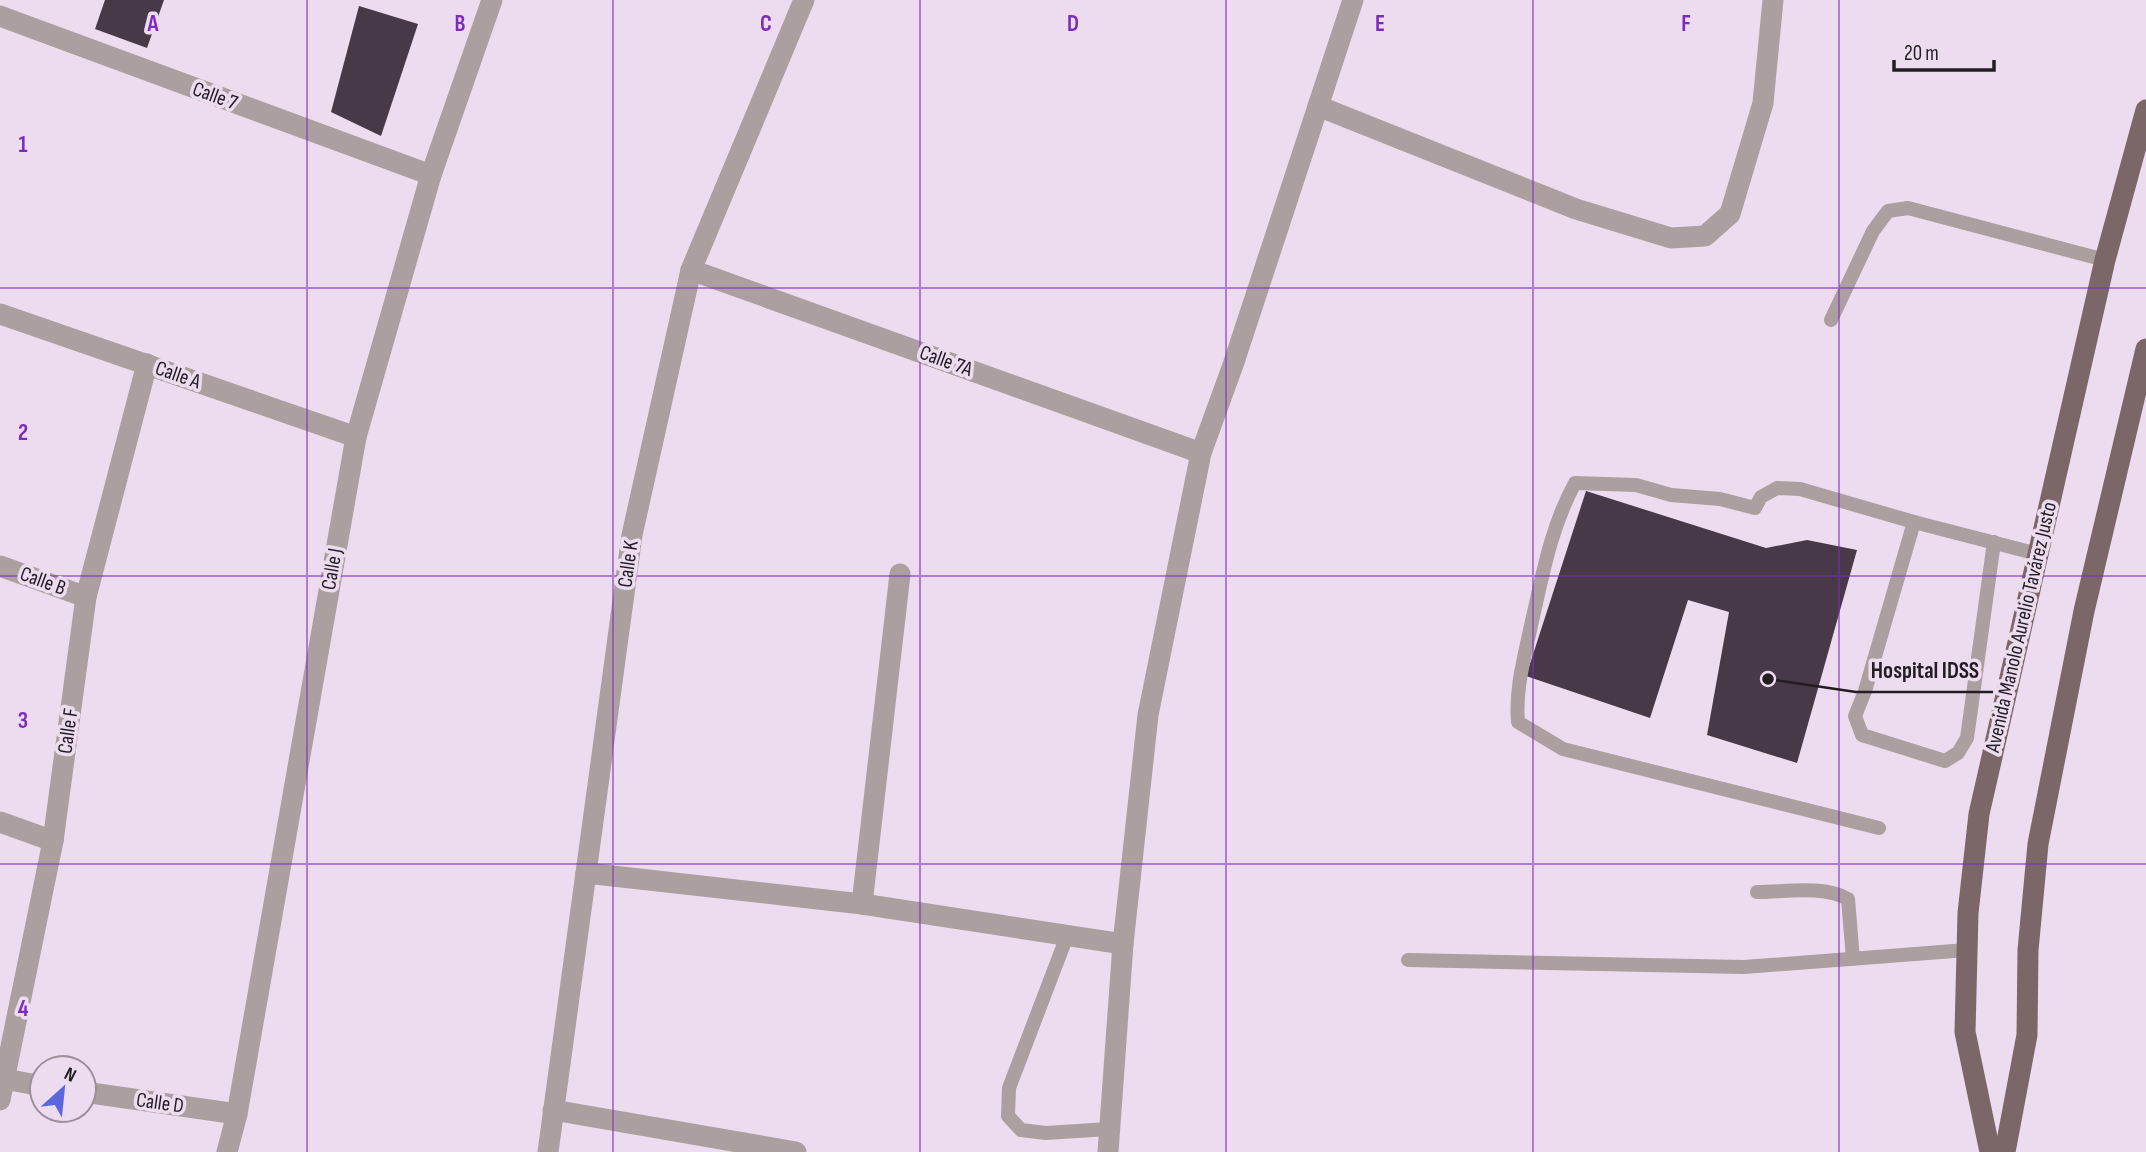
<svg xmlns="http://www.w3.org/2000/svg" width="2146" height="1152" font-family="'Sofia Sans Condensed',sans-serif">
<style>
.building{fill:#473948}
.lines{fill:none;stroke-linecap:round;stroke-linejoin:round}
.lane{stroke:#ab9f9f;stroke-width:14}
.street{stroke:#ab9f9f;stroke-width:21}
.primary{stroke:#7b6668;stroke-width:21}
.grid{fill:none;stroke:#7b2cbf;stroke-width:2;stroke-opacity:0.55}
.labels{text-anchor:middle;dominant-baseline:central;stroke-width:7;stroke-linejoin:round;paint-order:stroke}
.street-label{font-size:21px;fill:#221c23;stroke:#eddcef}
.grid-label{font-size:23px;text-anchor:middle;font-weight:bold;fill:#7b2cbf;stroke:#eddcef;stroke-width:7;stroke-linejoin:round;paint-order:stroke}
.leader{fill:none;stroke:#221c23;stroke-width:2.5}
.callout-dot{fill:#221c23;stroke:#eddcef;stroke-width:2.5}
.callout-label{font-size:23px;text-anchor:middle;font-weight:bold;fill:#221c23;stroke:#eddcef;stroke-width:7;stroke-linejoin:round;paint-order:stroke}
</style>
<rect width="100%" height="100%" fill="#eddcef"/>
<g class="building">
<path d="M105,0H164L147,48L95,29Z"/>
<path d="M359,6L418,24L381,136L331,112Z"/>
<path d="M1586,491L1766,548L1807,540L1857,550L1797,763L1707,735L1729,612L1688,600L1650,718L1526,676Z"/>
</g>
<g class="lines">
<g class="lane">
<path d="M1831,320L1873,231L1888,211L1908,208L2105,260"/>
<path d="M1914,522L1865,691L1855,716L1862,735L1945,761L1958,753L1967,738L1994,542"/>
<path d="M1879,828L1563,749L1518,722C1515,688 1525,655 1532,621C1543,573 1551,527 1575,483L1636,485L1671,495L1720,499L1755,508L1761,497L1777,488L1800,489L1914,522L2038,554"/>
<path d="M1757,892C1785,892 1823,885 1848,899L1853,959"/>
<path d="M1067,936L1009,1088L1008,1116L1021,1130L1046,1133L1109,1129"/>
<path d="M1408,960L1744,967L1967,950"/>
</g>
<g class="street">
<path d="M0,16L431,175"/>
<path d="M1318,106L1576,209L1671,238L1705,236L1730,214L1763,103L1773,0"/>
<path d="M691,270L1201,453"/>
<path d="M0,314L356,437"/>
<path d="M0,566L86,597"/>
<path d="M0,822L53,841"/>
<path d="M586,873L862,904L1123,944"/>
<path d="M862,904L900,574"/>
<path d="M0,1078L42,1086"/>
<path d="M84,1092L237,1114"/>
<path d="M0,1100L53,841L86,597L147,364"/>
<path d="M553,1110L796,1152"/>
<path d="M227,1152L237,1114L356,437L431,175L492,0"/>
<path d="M548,1152L632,535L691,270L804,0"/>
<path d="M1108,1152L1123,944L1148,715L1201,453L1233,365L1353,0"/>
</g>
<g class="primary">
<path d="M1990,1152L1965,1032L1968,913L1979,814L2105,260L2146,110"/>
<path d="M2005,1152L2027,1035L2028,950L2038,844L2084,611L2146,349"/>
</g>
</g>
<path class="grid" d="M307,0V1152M613,0V1152M920,0V1152M1226,0V1152M1533,0V1152M1839,0V1152M0,288H2146M0,576H2146M0,864H2146"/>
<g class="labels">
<g class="street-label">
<text transform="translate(215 96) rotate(20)">Calle 7</text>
<text transform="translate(946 361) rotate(20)">Calle 7A</text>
<text transform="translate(178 375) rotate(19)">Calle A</text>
<text transform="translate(628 564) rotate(-82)">Calle K</text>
<text transform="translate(332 569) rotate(-80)">Calle J</text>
<text transform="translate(43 581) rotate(20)">Calle B</text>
<text transform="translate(2021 627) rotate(-77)">Avenida Manolo Aurelio Tavárez Justo</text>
<text transform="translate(68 731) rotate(-82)">Calle F</text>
<text transform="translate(160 1103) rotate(8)">Calle D</text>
</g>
</g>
<g class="grid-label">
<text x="153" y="31">A</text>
<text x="460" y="31">B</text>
<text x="766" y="31">C</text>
<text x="1073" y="31">D</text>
<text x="1380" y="31">E</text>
<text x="1686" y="31">F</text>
<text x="23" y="152">1</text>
<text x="23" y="440">2</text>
<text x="23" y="728">3</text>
<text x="23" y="1016">4</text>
</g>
<path class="leader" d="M1768 679L1856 692H1993"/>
<circle class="callout-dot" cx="1768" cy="679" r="7"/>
<g class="callout-label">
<text x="1925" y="678">Hospital IDSS</text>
</g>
<g transform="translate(63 1089) rotate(27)"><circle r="33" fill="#eddcef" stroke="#9c8f9d" stroke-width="2"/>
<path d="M0-5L12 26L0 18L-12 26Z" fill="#5c67de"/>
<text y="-10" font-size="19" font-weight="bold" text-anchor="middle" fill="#221c23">N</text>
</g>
<path d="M1894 60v10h100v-10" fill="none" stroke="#221c23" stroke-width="3.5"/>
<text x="1904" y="60" font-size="21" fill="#221c23" stroke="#eddcef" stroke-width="5" paint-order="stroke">20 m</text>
</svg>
